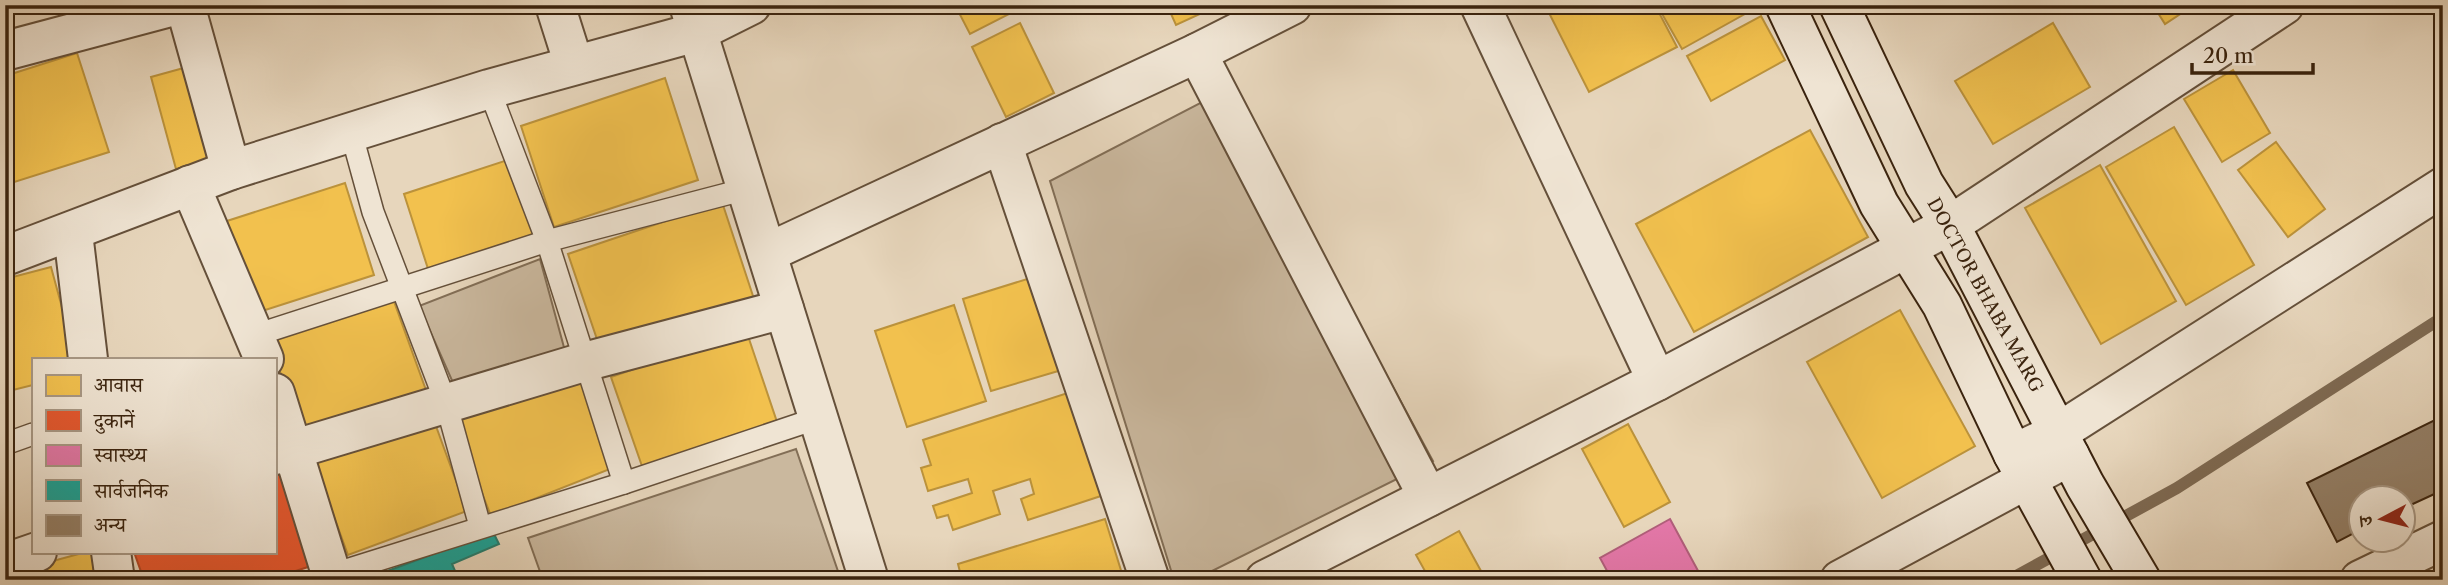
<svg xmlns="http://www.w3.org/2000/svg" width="2448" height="585" font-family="'Libre Caslon Text','Noto Serif Devanagari',serif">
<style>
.green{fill:#cab89e;stroke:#826e56;stroke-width:2}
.homes{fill:#f2c14e;stroke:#bb923b;stroke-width:2}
.shops{fill:#e4572e;stroke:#b14724;stroke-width:2}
.health{fill:#e377a8;stroke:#b05e7a;stroke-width:2}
.public{fill:#17a398;stroke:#227d6f;stroke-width:2}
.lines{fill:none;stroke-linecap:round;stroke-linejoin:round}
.stream{stroke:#7e6a53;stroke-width:12}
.building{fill:#948068;stroke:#3a230e;stroke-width:2}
.lane-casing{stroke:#65503a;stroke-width:24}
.street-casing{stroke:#65503a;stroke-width:42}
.secondary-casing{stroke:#3a230e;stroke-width:42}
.lane{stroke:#efe4d3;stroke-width:21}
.street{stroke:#efe4d3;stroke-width:38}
.secondary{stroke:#efe4d3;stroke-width:38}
.labels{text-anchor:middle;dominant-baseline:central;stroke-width:7;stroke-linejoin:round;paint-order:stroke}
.street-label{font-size:18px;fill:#3a230e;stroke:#efe4d3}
</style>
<rect width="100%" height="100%" fill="#e7d6bc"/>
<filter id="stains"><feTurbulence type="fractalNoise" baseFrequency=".00286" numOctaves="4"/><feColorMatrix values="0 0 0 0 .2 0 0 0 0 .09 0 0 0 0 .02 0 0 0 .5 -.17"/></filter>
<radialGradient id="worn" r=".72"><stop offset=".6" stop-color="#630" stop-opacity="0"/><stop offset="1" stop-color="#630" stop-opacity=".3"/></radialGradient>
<g class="green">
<path d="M1231,87L1433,461L1194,580H1174L1050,181Z"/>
<path d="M540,259L565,351L454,385L419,306Z"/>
<path d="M796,449L841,580H543L528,538Z"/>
</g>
<g class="homes">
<path d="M955,5H1015L1017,10L970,34Z"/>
<path d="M1167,5H1214L1215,7L1176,25Z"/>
<path d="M1545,5H1655L1677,47L1589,92Z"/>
<path d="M1657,5H1761L1682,49Z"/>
<path d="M2024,5H2040L2030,13Z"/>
<path d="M2153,5H2194L2165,24Z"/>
<path d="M1761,16L1785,60L1711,101L1687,56Z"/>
<path d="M1020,23L1054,93L1006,117L972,47Z"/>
<path d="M2053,23L2090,87L1993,144L1955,81Z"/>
<path d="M77,53L109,152L5,185V76Z"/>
<path d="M198,64L223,156L176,169L151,77Z"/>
<path d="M2233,70L2270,133L2222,162L2184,99Z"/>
<path d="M665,78L698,180L554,227L521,126Z"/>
<path d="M2174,127L2254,265L2186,305L2106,167Z"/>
<path d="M1810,130L1868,237L1694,332L1636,224Z"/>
<path d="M2276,142L2325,209L2288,237L2238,170Z"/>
<path d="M514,158L539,236L429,272L404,194Z"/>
<path d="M2100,165L2176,301L2101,344L2025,208Z"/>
<path d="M345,183L374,275L256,313L227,221Z"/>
<path d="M722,202L754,299L601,351L568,254Z"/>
<path d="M51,267L76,359H33V385L5,392V279Z"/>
<path d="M1037,276L1065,369L991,391L963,299Z"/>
<path d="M392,296L427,393L303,438L269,340Z"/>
<path d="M954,305L986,401L907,427L875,331Z"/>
<path d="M1900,310L1975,446L1882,498L1807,362Z"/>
<path d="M746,330L777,422L643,469L611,377Z"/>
<path d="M578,373L615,467L491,516L454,422Z"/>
<path d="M1080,389L1113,492L1028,520L1021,499L1034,494L1030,479L993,491L1000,514L953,530L948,515L937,518L933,506L972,493L968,479L928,491L921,468L931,465L923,440Z"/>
<path d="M433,418L467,511L348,555L314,462Z"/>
<path d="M1628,424L1670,502L1624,527L1582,449Z"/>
<path d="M1105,519L1124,580H962L958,564Z"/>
<path d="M1459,531L1486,580H1430L1416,555Z"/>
<path d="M86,552H97L101,574L87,580H5V574Z"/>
</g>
<path class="shops" d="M281,473L311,566L268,580H144L134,552H275V476Z"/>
<path class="health" d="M1670,519L1703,580H1612L1600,558Z"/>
<path class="public" d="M493,532L499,544L452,564L459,580H363Z"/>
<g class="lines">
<path class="stream" d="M2009,580L2177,488L2443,317"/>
</g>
<path class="building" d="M2443,416V490L2402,509V498H2360V530L2337,542L2307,483Z"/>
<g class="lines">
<g class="lane-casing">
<g id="lane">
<path d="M489,89L547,241L624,483"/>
<path d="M351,132L373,212L446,403L480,526"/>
<path d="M256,335L547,241L746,189"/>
<path d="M5,444L33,434"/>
<path d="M324,577L624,483L818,418"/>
</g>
</g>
<g class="street-casing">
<g id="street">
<path d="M185,5L231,170"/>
<path d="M555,5L574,65"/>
<path d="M689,5L869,580"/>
<path d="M1480,5L1657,381"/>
<path d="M5,51L178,5"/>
<path d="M1197,53L1428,497"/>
<path d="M1002,143L1150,580"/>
<path d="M190,185L264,359"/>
<path d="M73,233L88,359"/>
<path d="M767,253L1197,53L1292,5"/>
<path d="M5,256L231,170L489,89L697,32L751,5"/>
<path d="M275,393L333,580"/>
<path d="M2013,454L2059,432L2443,187"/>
<path d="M275,455L584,362L784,309"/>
<path d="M111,552L115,580"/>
<path d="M5,563L37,552"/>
<path d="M1265,580L1657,381L1950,225L2284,5"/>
<path d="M1840,580L2070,456"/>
<path d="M2360,580L2443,540"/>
</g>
</g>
<g class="secondary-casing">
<g id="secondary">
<path d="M1785,5L1879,204L1942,305L2013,454L2082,580"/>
<path d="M1839,5L1924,184L1950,225L2085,485L2141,580"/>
</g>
</g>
<use href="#lane" class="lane"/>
<use href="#street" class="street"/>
<use href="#secondary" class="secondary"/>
</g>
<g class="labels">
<g class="street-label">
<text transform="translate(1985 295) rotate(61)">DOCTOR BHABA MARG</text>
</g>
</g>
<rect width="2448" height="585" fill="none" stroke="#e7d6bc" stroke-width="28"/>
<rect x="7" y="7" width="2434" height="571" fill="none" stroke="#3a230e" stroke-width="3.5"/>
<rect x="14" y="14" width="2420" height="557" fill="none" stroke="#3a230e" stroke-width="2"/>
<rect x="32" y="358" width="245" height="196" fill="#efe4d3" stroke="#a79784" stroke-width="2"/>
<rect x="46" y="375" width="35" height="21" fill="#f2c14e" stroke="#a79784" stroke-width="2"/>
<text x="94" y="392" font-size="21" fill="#3a230e">आवास</text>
<rect x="46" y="410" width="35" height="21" fill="#e4572e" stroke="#a79784" stroke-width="2"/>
<text x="94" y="428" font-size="21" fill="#3a230e">दुकानें</text>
<rect x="46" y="445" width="35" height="21" fill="#e377a8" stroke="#a79784" stroke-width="2"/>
<text x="94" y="462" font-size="21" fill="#3a230e">स्वास्थ्य</text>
<rect x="46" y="480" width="35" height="21" fill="#17a398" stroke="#a79784" stroke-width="2"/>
<text x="94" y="498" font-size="21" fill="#3a230e">सार्वजनिक</text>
<rect x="46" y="515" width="35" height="21" fill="#948068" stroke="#a79784" stroke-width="2"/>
<text x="94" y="532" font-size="21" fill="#3a230e">अन्य</text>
<g transform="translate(2382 519) rotate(263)"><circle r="33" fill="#efe4d3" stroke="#a79784" stroke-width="2"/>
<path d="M0-5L12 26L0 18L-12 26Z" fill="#8f2418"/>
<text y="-10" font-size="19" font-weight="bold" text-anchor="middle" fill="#3a230e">उ</text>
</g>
<path d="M2192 63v10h121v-10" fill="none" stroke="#3a230e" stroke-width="3.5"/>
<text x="2203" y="63" font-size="21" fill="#3a230e" stroke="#efe4d3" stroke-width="5" paint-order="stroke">20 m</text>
<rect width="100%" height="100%" filter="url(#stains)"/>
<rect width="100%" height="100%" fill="url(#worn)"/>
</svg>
